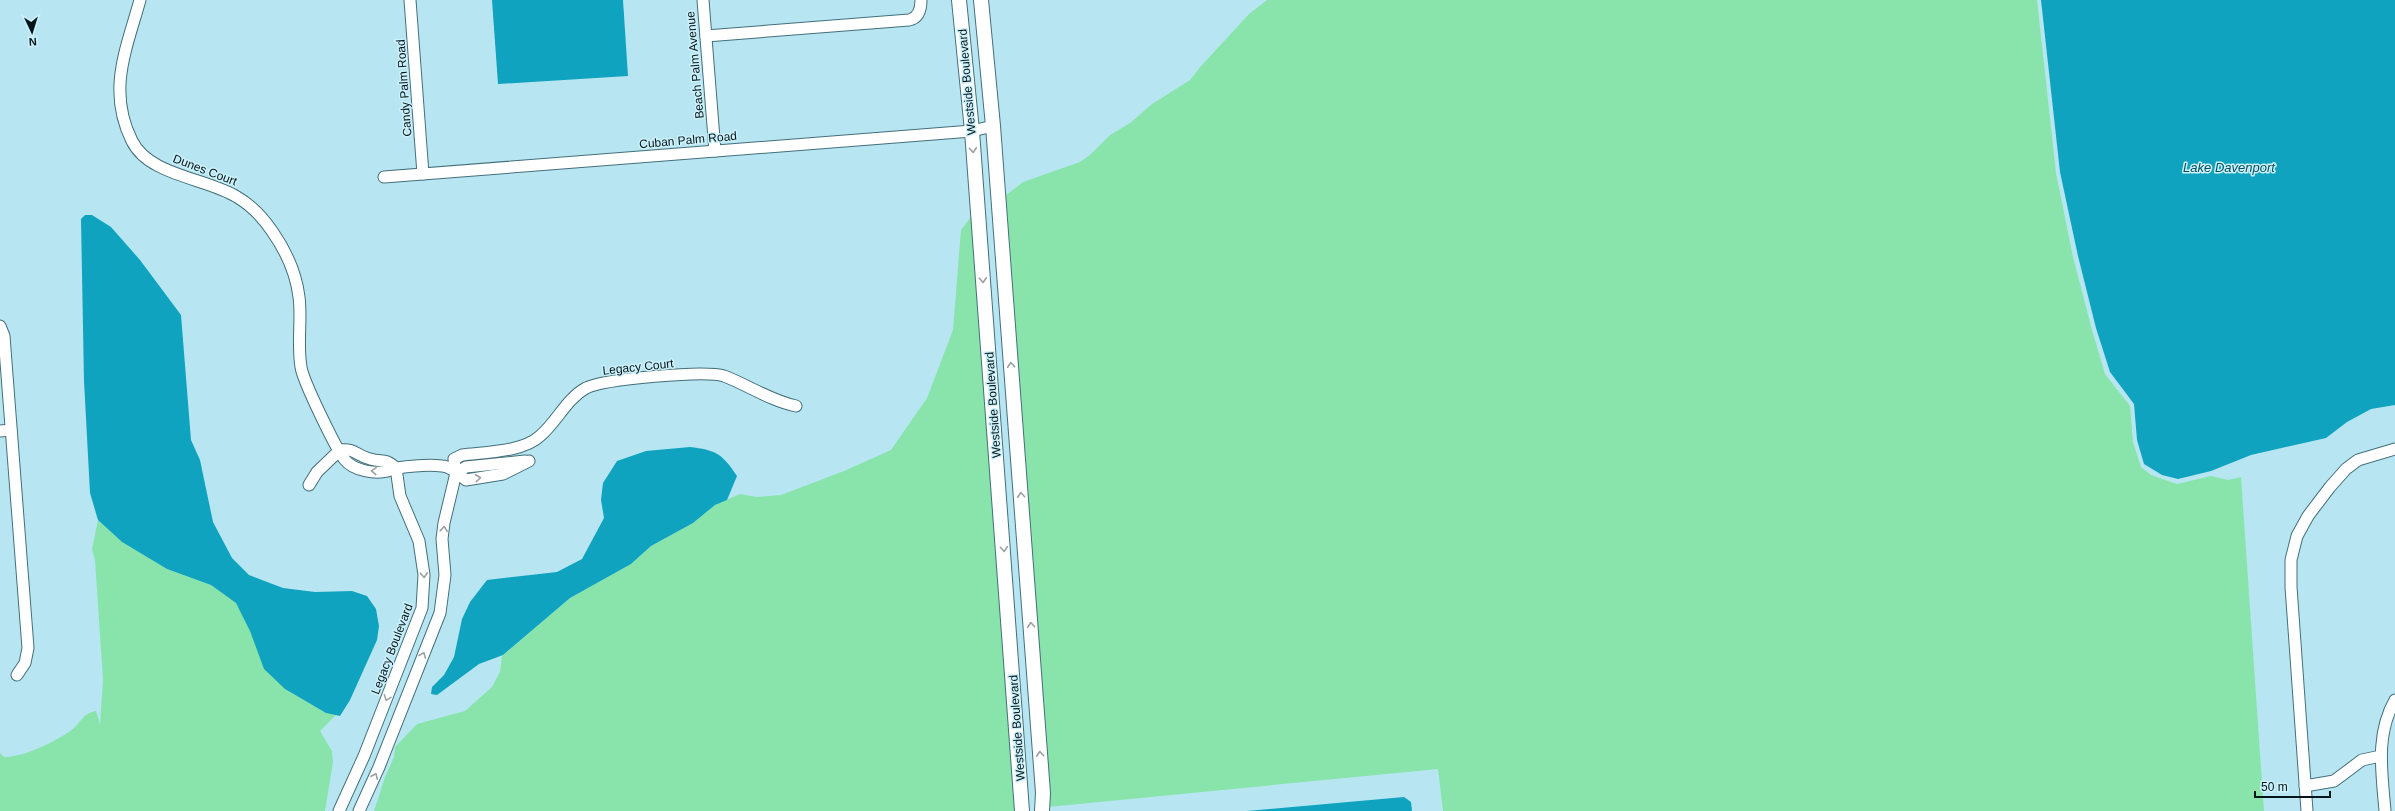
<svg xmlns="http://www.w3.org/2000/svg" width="2395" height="811" font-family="Helvetica,sans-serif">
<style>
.green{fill:#89e4ac}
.water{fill:#0fa3bf}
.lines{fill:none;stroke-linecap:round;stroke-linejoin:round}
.minor-casing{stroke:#436f7a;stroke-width:13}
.tertiary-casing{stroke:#436f7a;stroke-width:16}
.minor{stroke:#fff;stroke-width:11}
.tertiary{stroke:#fff;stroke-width:14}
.oneway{stroke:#9ba1a3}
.labels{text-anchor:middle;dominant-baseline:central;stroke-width:3;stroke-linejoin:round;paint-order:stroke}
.street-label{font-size:12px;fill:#041519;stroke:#ccf1fb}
.water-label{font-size:13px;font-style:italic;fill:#014f5e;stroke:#ccf1fb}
</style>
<rect width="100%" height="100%" fill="#b7e6f2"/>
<g class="green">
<path d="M1267,0H2037L2056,173L2073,257L2092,330L2105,374L2130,406L2133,442L2141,467L2151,475L2177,484L2211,476L2228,480L2241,477L2264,811H1443L1438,769L1048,807L1005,196L1023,182L1080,162L1090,155L1110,135L1130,123L1152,104L1190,80L1202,65L1249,14Z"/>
<path d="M973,214L1017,811H374L385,777L394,757L395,747L417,724L465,711L492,687L500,672L502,656L570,598L631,564L651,546L693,523L715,505L740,494L757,497L781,495L844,471L891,450L927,398L953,330L961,230Z"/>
<path d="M98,520L122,542L167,569L211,585L236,603L285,689L326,713L336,715L320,731L332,751L333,762L325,811H0V753L4,757C21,758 55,742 70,731C81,724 82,713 96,711L100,724L103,680L95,560L92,549Z"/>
</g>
<g class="water">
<path d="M492,0H623L628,76L498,84Z"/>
<path d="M2041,0H2395V405L2371,409L2347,422L2326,438L2251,455L2211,471L2178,479L2162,475L2144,464L2137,440L2134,404L2110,372L2096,328L2078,256L2060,172Z"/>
<path d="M85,215H92L111,227L140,260L181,315L191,440L200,460L213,522L232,558L249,575L283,588L315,592L352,591L367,596L376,609L379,626L377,640L350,700L340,716L326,713L285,689L264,669L250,631L236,603L211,585L167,569L122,542L98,520L90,493L84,381L81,219Z"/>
<path d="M690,447C715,450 722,453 737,476L727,500L715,505L693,523L651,546L631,564L570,598L503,655L479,664L437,695L431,694L432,687L444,675L454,657L462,619L470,602L487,580L557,572L582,559L604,518L601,500L603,483L617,461L646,451Z"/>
<path d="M1404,797L1411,802L1412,811H1247Z"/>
</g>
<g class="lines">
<g class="minor-casing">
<g id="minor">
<path d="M140,0C126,50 107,91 132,141C149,176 207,178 237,197C251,205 263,218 272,231C286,251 296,272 299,297C302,320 297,343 301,367C303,381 336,449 345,460C354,471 375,474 388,471C391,470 394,468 397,468C411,466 429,464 442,466C450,466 460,475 466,480L503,474L529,461"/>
<path d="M410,0L423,174"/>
<path d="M703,0L715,151"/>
<path d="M706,36L909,20C919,18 921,9 921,0"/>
<path d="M384,177L972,131L993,126"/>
<path d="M0,326L4,336L28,648L25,663L17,675"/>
<path d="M0,431L11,430"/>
<path d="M340,450C355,448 357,456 370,459C383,463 384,457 396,468"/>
<path d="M456,473L466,467L525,461"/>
<path d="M309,485L317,472L340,450"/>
<path d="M2305,786L2334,781L2362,760L2381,756"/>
<path d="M339,811L364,756L422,608L424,575L419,541L400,496L396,468"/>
<path d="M359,811L379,767L440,613L445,575L442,539L444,523L456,473L454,459L462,455C486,452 523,452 540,436C557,422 566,399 586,388C604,379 705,370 724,376C748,385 771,401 796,406"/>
<path d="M2307,811L2291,587V560L2297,536L2308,516L2330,487L2346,469L2358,460L2395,449"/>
<path d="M2385,811C2382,773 2375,735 2395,700"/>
</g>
</g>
<g class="tertiary-casing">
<g id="tertiary">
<path d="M959,0L972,131L1022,811"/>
<path d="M981,0L993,126L1043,793L1042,811"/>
</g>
</g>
<use href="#minor" class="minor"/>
<use href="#tertiary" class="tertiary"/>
</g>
<defs><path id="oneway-chevron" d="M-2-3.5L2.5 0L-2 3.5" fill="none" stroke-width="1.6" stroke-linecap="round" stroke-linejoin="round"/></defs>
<g class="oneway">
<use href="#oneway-chevron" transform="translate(973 150) rotate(86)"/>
<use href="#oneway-chevron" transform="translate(983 280) rotate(86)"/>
<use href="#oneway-chevron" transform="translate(1011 365) rotate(-94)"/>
<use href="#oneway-chevron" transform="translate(374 471) rotate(-177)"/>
<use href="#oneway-chevron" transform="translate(478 478) rotate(-6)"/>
<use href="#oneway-chevron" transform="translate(1021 495) rotate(-94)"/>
<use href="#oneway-chevron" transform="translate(444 529) rotate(-84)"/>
<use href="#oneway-chevron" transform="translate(1004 549) rotate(86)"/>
<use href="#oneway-chevron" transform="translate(424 575) rotate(87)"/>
<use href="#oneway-chevron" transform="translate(1031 625) rotate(-94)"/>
<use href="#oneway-chevron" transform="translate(423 655) rotate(-68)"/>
<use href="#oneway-chevron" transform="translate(387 698) rotate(111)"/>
<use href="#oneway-chevron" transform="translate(1040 754) rotate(-94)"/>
<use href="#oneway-chevron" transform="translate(375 776) rotate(-65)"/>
</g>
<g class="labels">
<g class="street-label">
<text transform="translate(695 65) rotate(-95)">Beach Palm Avenue</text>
<text transform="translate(967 82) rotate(-95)">Westside Boulevard</text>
<text transform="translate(404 88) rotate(-94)">Candy Palm Road</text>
<text transform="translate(688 140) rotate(-5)">Cuban Palm Road</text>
<text transform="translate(205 170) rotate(21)">Dunes Court</text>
<text transform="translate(638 367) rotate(-6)">Legacy Court</text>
<text transform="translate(993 405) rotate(-94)">Westside Boulevard</text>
<text transform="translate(392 649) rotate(-69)">Legacy Boulevard</text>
<text transform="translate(1017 728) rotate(-94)">Westside Boulevard</text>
</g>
<g class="water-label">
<text x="2229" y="167">Lake Davenport</text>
</g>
</g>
<g transform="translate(32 32) rotate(176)" stroke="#ccf1fb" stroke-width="3" paint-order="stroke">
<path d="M0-3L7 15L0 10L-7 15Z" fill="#041519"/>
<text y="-6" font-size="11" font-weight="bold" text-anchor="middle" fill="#041519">N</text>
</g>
<path d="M2255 791v6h75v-6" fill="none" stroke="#041519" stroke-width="2"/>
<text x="2261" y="791" font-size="12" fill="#041519" stroke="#ccf1fb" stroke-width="3" paint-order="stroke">50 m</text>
</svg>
